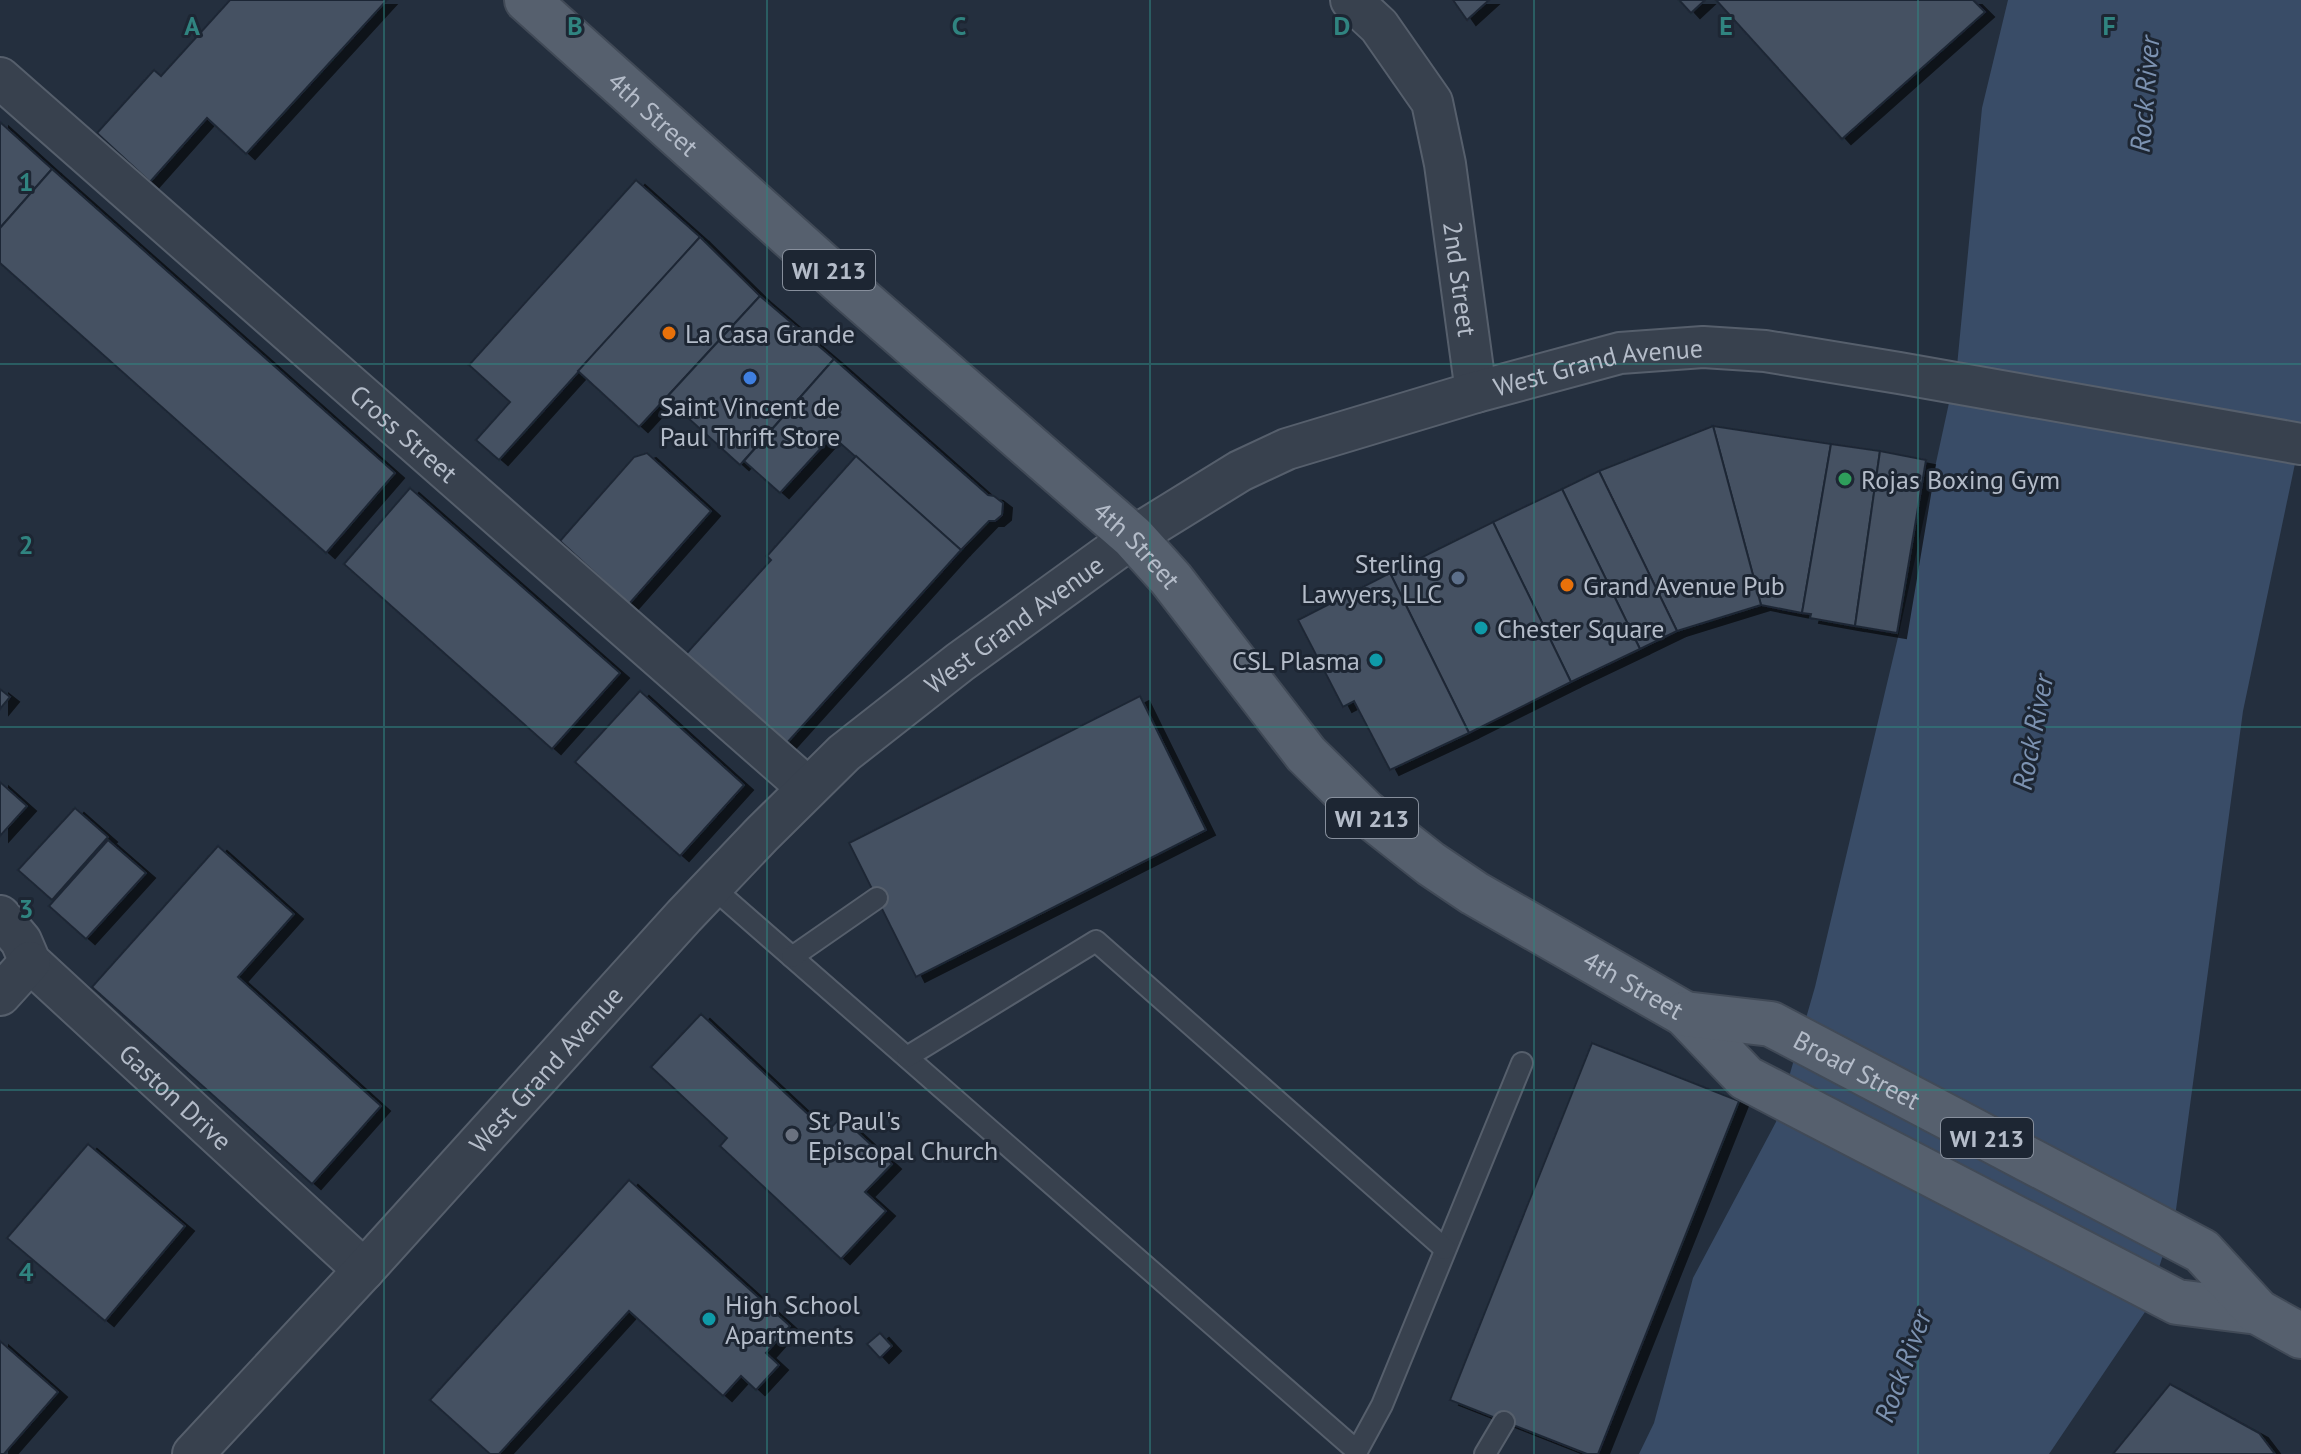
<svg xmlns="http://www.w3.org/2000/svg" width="2301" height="1454" font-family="'PT Sans',sans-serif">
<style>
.water{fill:#394c67}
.building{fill:#455162;stroke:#1f2835;stroke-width:2;filter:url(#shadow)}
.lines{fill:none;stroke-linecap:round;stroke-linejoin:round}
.lane-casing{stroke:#565f6c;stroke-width:24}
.street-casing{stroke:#565f6c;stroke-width:44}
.primary-casing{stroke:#414a57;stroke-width:48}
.lane{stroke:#38414e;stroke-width:20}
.street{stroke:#38414e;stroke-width:40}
.primary{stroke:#56606e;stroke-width:44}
.grid{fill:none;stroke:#308480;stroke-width:2;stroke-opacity:0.55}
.food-dot{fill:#e8710a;stroke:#1d2633;stroke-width:3}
.shop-dot{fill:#3f7fe0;stroke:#1d2633;stroke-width:3}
.leisure-dot{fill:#2e9e5b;stroke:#1d2633;stroke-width:3}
.service-dot{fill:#5c6f8a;stroke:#1d2633;stroke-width:3}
.culture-dot{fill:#0f9aa8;stroke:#1d2633;stroke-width:3}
.worship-dot{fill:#6b7280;stroke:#1d2633;stroke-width:3}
.labels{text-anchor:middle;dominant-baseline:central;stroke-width:6;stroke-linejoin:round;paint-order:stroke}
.shield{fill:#1d2633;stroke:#878f9c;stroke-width:2}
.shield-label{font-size:24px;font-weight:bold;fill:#b4bcc9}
.street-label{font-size:26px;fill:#b4bcc9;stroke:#1d2633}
.poi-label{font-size:26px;fill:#b4bcc9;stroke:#1d2633;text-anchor:start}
.water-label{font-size:28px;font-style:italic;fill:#7c92b1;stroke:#1d2633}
.grid-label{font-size:26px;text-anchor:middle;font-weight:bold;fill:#308480;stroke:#1d2633;stroke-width:6;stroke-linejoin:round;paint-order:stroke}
</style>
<defs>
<filter id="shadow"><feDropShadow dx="9" dy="5" stdDeviation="0" flood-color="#0009"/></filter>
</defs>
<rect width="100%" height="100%" fill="#242f3e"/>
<path class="water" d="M2008,0H2301V435L2243,711L2175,1217L2145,1312L2049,1454H1639L1654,1423L1693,1278L1776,1122L1815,987L1899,633L1957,366L1982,108Z"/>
<g class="building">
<path d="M230,0H387L246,154L207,118L150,182L97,133L154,70L161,76Z"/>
<path d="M1453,0H1489L1467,20Z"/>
<path d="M1679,0H1705L1691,13Z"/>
<path d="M1716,0H1973L1985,12L1842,139Z"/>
<path d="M0,122L52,169L0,228Z"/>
<path d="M52,169L395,473L326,553L0,263V228Z"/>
<path d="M636,180L700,237L499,460L476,440L510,402L469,365Z"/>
<path d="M700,237L760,296L639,427L578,371Z"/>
<path d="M760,296L834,359L740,465L666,398Z"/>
<path d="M834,359L988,495L994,496L1003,503L1002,515L995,521H989L961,550L832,436L780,493L744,461Z"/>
<path d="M1713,426L1831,444L1802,613L1761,605Z"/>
<path d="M1713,426L1761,605L1677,631L1599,471Z"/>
<path d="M1831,444L1880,451L1855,626L1810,618L1811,614L1802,613Z"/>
<path d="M1880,451L1926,460L1897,633L1855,626Z"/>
<path d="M647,453L711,511L629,604L560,541L634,457Z"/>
<path d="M856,456L961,550L786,744L686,654L771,560L767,556Z"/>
<path d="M1599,471L1677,631L1640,649L1562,489Z"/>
<path d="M410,488L620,673L552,749L344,564Z"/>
<path d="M1562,489L1640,649L1571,682L1493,522Z"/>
<path d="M1493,522L1571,682L1469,733L1390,573Z"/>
<path d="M1390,573L1469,733L1390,770L1354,701L1343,707L1298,620Z"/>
<path d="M0,689L10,697L0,709Z"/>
<path d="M640,691L744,785L680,856L575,762Z"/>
<path d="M1140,696L1206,830L916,977L849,843Z"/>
<path d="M0,782L27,806L0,836Z"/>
<path d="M75,808L108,837L52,900L18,870Z"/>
<path d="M108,840L146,873L86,939L49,906Z"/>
<path d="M218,846L294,914L238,977L381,1106L312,1184L92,987Z"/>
<path d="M701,1014L827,1132L841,1117L892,1164L865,1192L886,1211L841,1259L720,1146L727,1138L651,1067Z"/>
<path d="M1592,1043L1739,1101L1598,1454H1587L1450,1400Z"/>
<path d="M88,1144L185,1226L105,1321L7,1238Z"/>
<path d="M629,1180L790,1326L766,1353L779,1365L756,1390L741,1376L723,1396L629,1311L499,1454H490L430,1400Z"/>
<path d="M880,1333L892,1346L880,1358L867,1344Z"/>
<path d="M0,1341L58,1392L4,1454H0Z"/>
<path d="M2170,1384L2259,1433L2275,1454H2113Z"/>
</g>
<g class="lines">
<g class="lane-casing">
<g id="lane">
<path d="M712,887L1357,1451L1382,1405L1522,1063"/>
<path d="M792,957L877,898"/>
<path d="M907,1057L1096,941L1445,1249"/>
<path d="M1485,1454L1504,1422"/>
</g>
</g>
<g class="street-casing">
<g id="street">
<path id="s1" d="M1351,0L1379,26L1432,102L1445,164L1476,392"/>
<path id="s2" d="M0,78L808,788"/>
<path id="s3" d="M0,916L21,941L30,962L364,1270"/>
<path d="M0,995L30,962"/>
<path id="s4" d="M193,1454L364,1270L684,916L762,834L844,753L960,662L1133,537L1240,471L1287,449L1476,392L1620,353L1703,347L1765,351L1899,373L2301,444"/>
</g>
</g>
<g class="primary-casing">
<g id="primary">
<path id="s5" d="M527,0L850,290L1133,537L1171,579L1306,754L1365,812L1431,864L1474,893L1685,1014L1746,1078L2177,1302L2258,1312"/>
<path id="s6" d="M1685,1014L1771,1024L2202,1251L2258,1312L2301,1336"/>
</g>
</g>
<use href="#lane" class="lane"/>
<use href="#street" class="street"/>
<use href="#primary" class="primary"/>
</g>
<path class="grid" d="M384,0V1454M767,0V1454M1150,0V1454M1534,0V1454M1918,0V1454M0,364H2301M0,727H2301M0,1090H2301"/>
<g class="food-dot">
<circle cx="669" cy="333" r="8"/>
<circle cx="1567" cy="585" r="8"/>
</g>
<circle class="shop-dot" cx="750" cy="378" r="8"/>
<circle class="leisure-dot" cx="1845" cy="479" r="8"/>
<circle class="service-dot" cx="1458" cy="578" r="8"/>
<g class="culture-dot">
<circle cx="1481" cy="628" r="8"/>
<circle cx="1376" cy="660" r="8"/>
<circle cx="709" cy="1319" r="8"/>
</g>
<circle class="worship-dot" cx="792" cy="1135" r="8"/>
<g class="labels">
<g class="shield">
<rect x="783" y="250" width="92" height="40" rx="6"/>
<rect x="1326" y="798" width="92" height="40" rx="6"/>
<rect x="1941" y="1118" width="92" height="40" rx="6"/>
</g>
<g class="shield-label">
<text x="829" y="270">WI 213</text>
<text x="1372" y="818">WI 213</text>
<text x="1987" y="1138">WI 213</text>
</g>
<g class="street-label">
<text stroke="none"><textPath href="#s5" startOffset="170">4th Street</textPath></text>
<text stroke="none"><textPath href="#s1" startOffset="310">2nd Street</textPath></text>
<text stroke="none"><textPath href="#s4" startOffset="1818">West Grand Avenue</textPath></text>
<text stroke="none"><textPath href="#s2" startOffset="538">Cross Street</textPath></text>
<text stroke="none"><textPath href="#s5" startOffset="818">4th Street</textPath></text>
<text stroke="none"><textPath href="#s4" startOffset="1170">West Grand Avenue</textPath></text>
<text stroke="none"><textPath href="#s5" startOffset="1490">4th Street</textPath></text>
<text stroke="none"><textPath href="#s6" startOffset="184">Broad Street</textPath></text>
<text stroke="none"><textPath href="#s4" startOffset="522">West Grand Avenue</textPath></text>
<text stroke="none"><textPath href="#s3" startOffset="254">Gaston Drive</textPath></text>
</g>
<g class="poi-label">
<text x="685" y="333">La Casa Grande</text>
<text x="750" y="406" text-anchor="middle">Saint Vincent de<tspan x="750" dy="30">Paul Thrift Store</tspan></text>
<text x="1861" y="479">Rojas Boxing Gym</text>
<text x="1442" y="563" text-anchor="end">Sterling<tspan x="1442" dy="30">Lawyers, LLC</tspan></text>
<text x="1583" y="585">Grand Avenue Pub</text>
<text x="1497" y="628">Chester Square</text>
<text x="1360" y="660" text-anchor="end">CSL Plasma</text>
<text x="808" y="1120">St Paul's<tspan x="808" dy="30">Episcopal Church</tspan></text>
<text x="725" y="1304">High School<tspan x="725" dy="30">Apartments</tspan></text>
</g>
<g class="water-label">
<text transform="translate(2144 94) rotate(-85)">Rock River</text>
<text transform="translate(2032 732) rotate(-79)">Rock River</text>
<text transform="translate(1902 1366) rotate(-70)">Rock River</text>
</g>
</g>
<g class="grid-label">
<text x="192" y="35">A</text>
<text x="575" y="35">B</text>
<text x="959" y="35">C</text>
<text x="1342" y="35">D</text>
<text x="1726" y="35">E</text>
<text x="2109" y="35">F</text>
<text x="26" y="191">1</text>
<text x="26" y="554">2</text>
<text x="26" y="918">3</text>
<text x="26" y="1281">4</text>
</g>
</svg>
